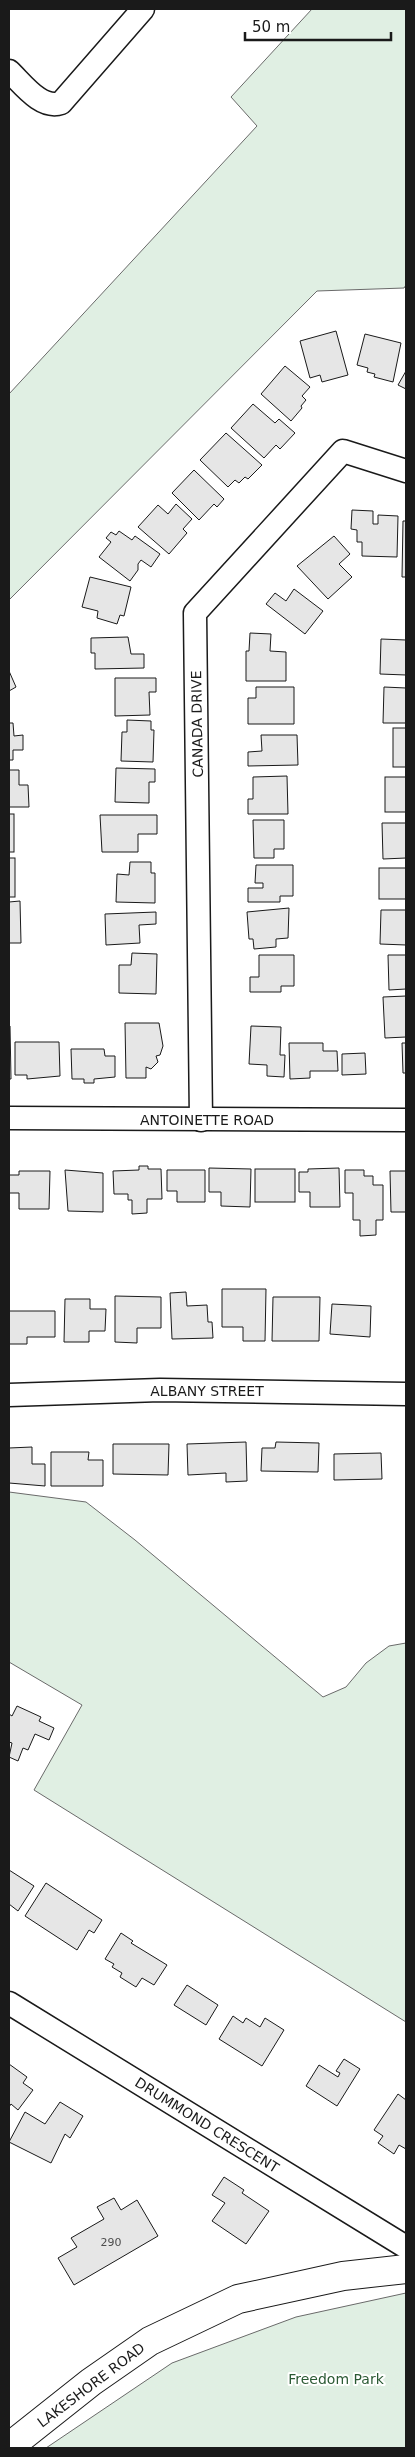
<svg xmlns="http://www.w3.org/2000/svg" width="415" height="2457" font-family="'DejaVu Sans',sans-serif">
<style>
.green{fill:#e0efe3;stroke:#6a6a6a}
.building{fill:#e6e6e6;stroke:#1a1a1a}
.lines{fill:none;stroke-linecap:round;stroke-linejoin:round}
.minor-casing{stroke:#1a1a1a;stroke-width:25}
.major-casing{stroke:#1a1a1a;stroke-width:30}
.minor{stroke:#fff;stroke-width:22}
.major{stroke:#fff;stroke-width:28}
.labels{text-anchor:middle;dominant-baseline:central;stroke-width:4;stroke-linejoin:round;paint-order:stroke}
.number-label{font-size:11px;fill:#4d4d4d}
.street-label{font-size:14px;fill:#1a1a1a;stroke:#fff}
.park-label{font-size:14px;fill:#2b5a34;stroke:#fff}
</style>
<rect width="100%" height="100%" fill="#fff"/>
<g class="green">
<path d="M312,9H406V285L404,288L317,291L9,600V394L257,126L231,97Z"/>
<path d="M9,1492L86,1502L135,1540L323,1697L346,1687L366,1663L389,1646L406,1643V2022L34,1790L82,1705L9,1662Z"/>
<path d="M406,2293V2448H46L172,2363L296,2317Z"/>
</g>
<g class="building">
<path d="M336,331L348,375L322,382L320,375L310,378L300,341Z"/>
<path d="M365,334L401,343L393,382L374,377L375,374L367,372L368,368L357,365Z"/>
<path d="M285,366L310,387L302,396L306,400L301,406L302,408L291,421L261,394Z"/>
<path d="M406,371V389L398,385Z"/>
<path d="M253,404L275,423L279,419L295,433L280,449L276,445L264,458L231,428Z"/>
<path d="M226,433L262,465L248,479L245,477L239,483L235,480L228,487L200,460Z"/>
<path d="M194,470L224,499L217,507L214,504L199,520L172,493Z"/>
<path d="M176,504L192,519L183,529L187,533L169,554L138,527L158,505L168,514Z"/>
<path d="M352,510L373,511V524H378V515L398,516L397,557L362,556V542H357V530L351,529Z"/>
<path d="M403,521H406V577H402Z"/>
<path d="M119,531L132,540L135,536L160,554L151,567L141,560L138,564V570L130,581L99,557L111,542L106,538L111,532L116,535Z"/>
<path d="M334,536L350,554L339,564L352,577L328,599L297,566Z"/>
<path d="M90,577L131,587L124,616L120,615L117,624L97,618L98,611L82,607Z"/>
<path d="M294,589L323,611L305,634L266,604L275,593L286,601Z"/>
<path d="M250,633L271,634L270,651L286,652V681H246V651H249Z"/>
<path d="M128,637L131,654H144V668L95,669V653H91V638Z"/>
<path d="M381,639L406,640V675L380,674Z"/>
<path d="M9,671L16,687L9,691Z"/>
<path d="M115,678H156V692H149L150,715L115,716Z"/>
<path d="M256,687H294V724H248V698H256Z"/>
<path d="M384,687L406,688V723H383Z"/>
<path d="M127,720L151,721V730H154L153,762L121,761L122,732H127Z"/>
<path d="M9,723H13L14,736L23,735V750H13V760H9Z"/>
<rect x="393" y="728" width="13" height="39"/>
<path d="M261,735H297L298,765L248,766V752L262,751Z"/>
<path d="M116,768L155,769V782H149V803L115,802Z"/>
<path d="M9,770H19V785H28L29,807H9Z"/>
<path d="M287,776L288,814H248V799H253V777Z"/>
<rect x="385" y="777" width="21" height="35"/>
<rect x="9" y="814" width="5" height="38"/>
<path d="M100,815H157V834H138V852H102Z"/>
<path d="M253,820H284V849H274V858H254Z"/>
<path d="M382,823H406V858L383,859Z"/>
<rect x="9" y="858" width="6" height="39"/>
<path d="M130,862H151V873H155V903L116,902L117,874L129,875Z"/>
<path d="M256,865H293V896H280V902H248V888H263V883H255Z"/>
<rect x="379" y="868" width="27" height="31"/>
<path d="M20,901L21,943H9V902Z"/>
<path d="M289,908L288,938L276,939V947L254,949L253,939H249L247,912Z"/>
<path d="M381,910H406V945L380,944Z"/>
<path d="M156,912V924L139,925L140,943L106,945L105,914Z"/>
<path d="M132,953L157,954L156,994L119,993V965H131Z"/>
<path d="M259,955H294V986H281V992H250V977H259Z"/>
<path d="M388,955H406V989L389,990Z"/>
<path d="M406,996V1037L385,1038L383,997Z"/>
<path d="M125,1023H159L163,1046L160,1055L156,1056L158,1062L151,1069L146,1067V1078H126Z"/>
<path d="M9,1026H10L11,1079H9Z"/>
<path d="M251,1026L281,1027L280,1055H285L284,1077L267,1076V1065L249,1064Z"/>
<path d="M15,1042H59L60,1076L27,1079V1075H15Z"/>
<path d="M289,1043H323V1051H337L338,1071H310V1078L290,1079Z"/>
<path d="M402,1043H406V1073H403Z"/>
<path d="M71,1049H104L105,1056H115V1077L94,1079V1083H84V1079H72Z"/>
<path d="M365,1053L366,1074L342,1075V1054Z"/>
<path d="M139,1166H148V1169H161L162,1199H147V1213L132,1214V1200H128V1194H114L113,1171L139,1170Z"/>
<path d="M209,1168L251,1169L250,1207L221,1206V1192H209Z"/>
<path d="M339,1168L340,1207H310V1192H299V1172H308V1169Z"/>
<rect x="255" y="1169" width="40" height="33"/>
<path d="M65,1170L103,1173V1212L68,1211Z"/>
<path d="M167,1170H205V1202H177V1191H167Z"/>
<path d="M345,1170H364V1176H373V1185H383V1220H376V1235L360,1236V1220H353V1193H345Z"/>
<path d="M19,1171H50L49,1209H19V1193H9V1175H19Z"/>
<path d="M390,1171H406V1212H391Z"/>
<path d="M222,1289H266L265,1341H243V1327H222Z"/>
<path d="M186,1292L187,1306L207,1305L208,1322H212L213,1338L172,1339L170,1293Z"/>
<path d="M115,1296L161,1297V1328H137V1343L115,1342Z"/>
<path d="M273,1297H320L319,1341H272Z"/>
<path d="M65,1299H90V1309H106L105,1331H89V1342H64Z"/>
<path d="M332,1304L371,1306L370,1337L330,1334Z"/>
<path d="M9,1311H55V1337H27V1344H9Z"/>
<path d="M246,1442L247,1481L226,1482V1473L188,1475L187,1444Z"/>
<path d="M276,1442L319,1443L318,1472L261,1471L262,1448H275Z"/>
<path d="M113,1444H169L168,1475L113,1474Z"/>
<path d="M32,1447V1464H45V1486L9,1483V1448Z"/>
<path d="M51,1452H89L88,1460H103V1486H51Z"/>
<path d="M381,1453L382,1479L334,1480V1454Z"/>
<path d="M17,1706L41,1717L39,1721L54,1728L49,1740L35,1734L28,1750L23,1748L18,1761L9,1757L12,1743L9,1742V1714L12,1716Z"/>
<path d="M9,1870L34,1886L18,1911L9,1904Z"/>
<path d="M46,1883L102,1920L94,1933L89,1930L77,1950L25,1916Z"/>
<path d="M121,1933L133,1941L131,1943L167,1965L154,1985L142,1978L136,1987L120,1977L122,1973L112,1967L114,1964L105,1959Z"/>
<path d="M187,1985L218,2005L206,2025L174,2005Z"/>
<path d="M233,2016L243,2023L246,2018L260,2027L265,2018L284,2030L262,2066L219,2039Z"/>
<path d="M344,2059L360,2069L337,2106L306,2086L319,2065L338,2077L340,2073L336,2071Z"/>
<path d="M9,2064L27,2077L23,2083L33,2090L18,2110L11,2104L9,2107Z"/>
<path d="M398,2094L406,2100V2149L399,2145L394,2154L378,2143L383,2136L374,2130Z"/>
<path d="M60,2102L83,2116L70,2138L65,2134L51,2163L9,2142L25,2112L45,2124Z"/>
<path d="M224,2177L244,2190L242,2193L269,2211L246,2244L212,2221L225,2203L212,2195Z"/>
<path d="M114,2198L121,2210L137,2200L158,2236L74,2285L58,2258L77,2247L71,2238L104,2219L97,2207Z"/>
</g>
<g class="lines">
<g class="minor-casing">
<g id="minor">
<path d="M9,71C22,83 41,110 61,103L143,9"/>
<path d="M9,1118L406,1120"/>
<path d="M201,1120L195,613L343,451L406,471"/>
<path d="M9,1395L160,1390L406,1394"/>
<path d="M9,2003L406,2247"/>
</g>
</g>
<g class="major-casing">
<path id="major" d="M9,2447L91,2382L150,2341L238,2299L343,2276L406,2269"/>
</g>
<use href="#minor" class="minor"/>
<use href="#major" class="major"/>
</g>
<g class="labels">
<g class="number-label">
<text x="111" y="2242">290</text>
</g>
<g class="street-label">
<text transform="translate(197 724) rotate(-91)">CANADA DRIVE</text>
<text x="207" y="1120">ANTOINETTE ROAD</text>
<text x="207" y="1391">ALBANY STREET</text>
<text transform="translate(207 2125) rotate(32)">DRUMMOND CRESCENT</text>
<text transform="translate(91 2385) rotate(-37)">LAKESHORE ROAD</text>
</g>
<g class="park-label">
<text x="336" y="2379">Freedom Park</text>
</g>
</g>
<rect width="415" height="2457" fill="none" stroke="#1a1a1a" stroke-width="20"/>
<path d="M245 32v8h146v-8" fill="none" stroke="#1a1a1a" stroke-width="2.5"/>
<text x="252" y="32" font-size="15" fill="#1a1a1a" stroke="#ffffff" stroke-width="4" paint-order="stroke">50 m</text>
</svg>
